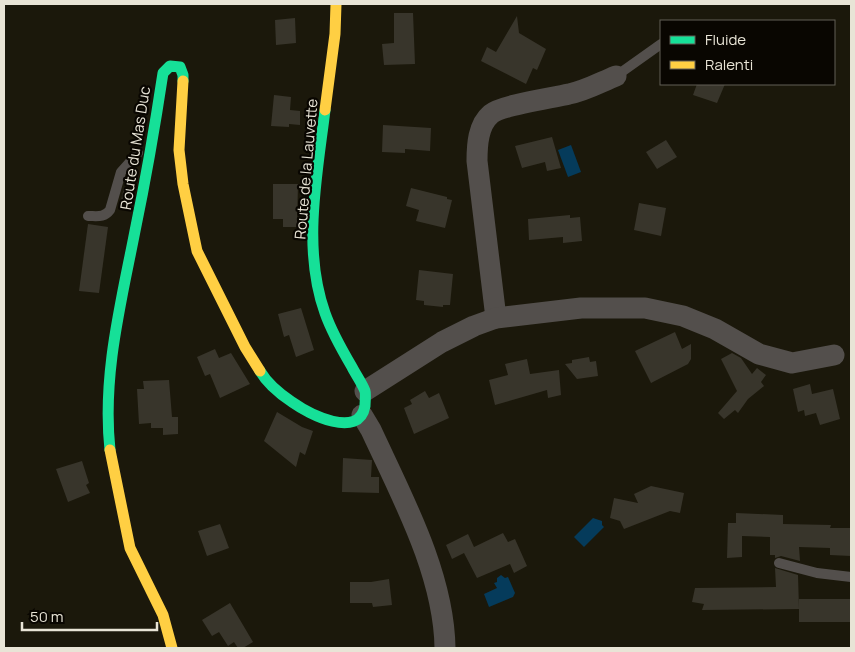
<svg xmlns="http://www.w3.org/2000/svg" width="855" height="652" font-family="Manrope,sans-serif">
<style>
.water{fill:#053b5b}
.building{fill:#38352b}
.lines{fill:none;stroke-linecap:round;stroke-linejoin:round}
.lane{stroke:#534f4c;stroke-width:10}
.street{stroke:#534f4c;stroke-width:21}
.fast{stroke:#16e098;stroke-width:11}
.slow{stroke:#ffcf43;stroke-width:11}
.labels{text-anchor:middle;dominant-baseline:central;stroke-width:4.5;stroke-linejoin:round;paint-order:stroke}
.street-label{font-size:15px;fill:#e8e4d6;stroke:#090601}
</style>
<rect width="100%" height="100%" fill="#1b180b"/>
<g class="water">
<path d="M571,145L581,172L568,177L558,150Z"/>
<path d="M593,518L602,521V525L604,527L584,547L574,537Z"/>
<path d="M501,575L505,578L508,577L515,593L513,597L489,607L484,594L497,588L494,583L497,582V578Z"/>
</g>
<g class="building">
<path d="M394,13H413L415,64L384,65L382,44L394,43Z"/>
<path d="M517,16L519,33L546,49L537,70L533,68L526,84L481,61L487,47L496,52Z"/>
<path d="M295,18L296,43L276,45L275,20Z"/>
<path d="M697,84H725L717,103L693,95Z"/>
<path d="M274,95L291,97L290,110L300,111V125L289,124V127L271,126Z"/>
<path d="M383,125L431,128L430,151L405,149V153L382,152Z"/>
<path d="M552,137L561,168L547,171L545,162L522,168L515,146Z"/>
<path d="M666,140L677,157L657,169L646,152Z"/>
<path d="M273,184H298L297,227H283V219H273Z"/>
<path d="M124,187L128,188L125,205H120Z"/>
<path d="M411,188L447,197V199L452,200L445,228L416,221L419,210L406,206Z"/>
<path d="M639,203L666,208L661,236L634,230Z"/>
<path d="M570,215V218L580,217L582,241L563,243V237L529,240L528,219Z"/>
<path d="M88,224L108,227L99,293L79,291Z"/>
<path d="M419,270L453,274L450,305H443V307L424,305V301L416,300Z"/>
<path d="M301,308L314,350L296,357L289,335L284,337L278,314Z"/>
<path d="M675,332L682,349L691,344V359L688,364L651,383L635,351Z"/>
<path d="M215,349L219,358L231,353L250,384L220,398L210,374L205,376L197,357Z"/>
<path d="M732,353L741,358L752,374L757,368L766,375L761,382L764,386L748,399L738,413L735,410L724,419L718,413L737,391L721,359Z"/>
<path d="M589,357L590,362L596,361L598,376L577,379L565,364L572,363V360Z"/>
<path d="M527,359L530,374L559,370L561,395L548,398L547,390L495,405L489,380L508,375L505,364Z"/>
<path d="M169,380L172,417H178V434L163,435V428H151V423L139,424L137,389H144L143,381Z"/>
<path d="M810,384L812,394L833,389L840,419L820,425L816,413L805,416L804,410L798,412L793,389Z"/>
<path d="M425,391L429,398L439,393L449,418L414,434L404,408L412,404L410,400Z"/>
<path d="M277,412L302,427L313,431L305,455L300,452L296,467L264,441Z"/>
<path d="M343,458L372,460L371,477H379V493L342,492Z"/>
<path d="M82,461L89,483L86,485L90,493L68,502L56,469Z"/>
<path d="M651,486L684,493L680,513L670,511L624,529L620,521L610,518L614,498L638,503L634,494Z"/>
<path d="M736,513L783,515V524L831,525L830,528H851V556L830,555V548L799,547L800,561L781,556L775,558V555H770V537L742,536V557L727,558L728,523H736Z"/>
<path d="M220,524L229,548L207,556L198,531Z"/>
<path d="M503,533L508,542L515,539L527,566L514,573L510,564L477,578L464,553L452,559L446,545L468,534L474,547Z"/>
<path d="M775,568L798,575L799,609L702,610L704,604L692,602L695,588L776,587Z"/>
<path d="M389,579L392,605L373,607L372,603H350V582H371Z"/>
<rect x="799" y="599" width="52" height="23"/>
<path d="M230,603L253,642L243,648H238L234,642L228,646L219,632L212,636L202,620Z"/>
</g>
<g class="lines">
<g class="lane">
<path d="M616,76L661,44"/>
<path d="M88,216C97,216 104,218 110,210L121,172L138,153"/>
<path d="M779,563L817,573L851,577"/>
</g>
<g class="street">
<path d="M496,318L477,161C477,145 478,125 491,114C502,105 553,98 569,94C585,91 601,82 616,76"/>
<path d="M365,391L442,342L474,326L496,318L581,308H645L683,316L715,329L759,354L792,363L834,355"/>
<path d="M362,415L371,430C402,497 444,574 445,648"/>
</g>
<g class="fast">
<path d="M260,371C267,383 280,394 292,402C309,414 359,440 365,406C365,402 366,394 365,391C362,383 356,375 352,367C342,350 332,333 325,313C302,249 317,176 325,110"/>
<path d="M110,450C102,376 121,303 135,231C146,178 155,126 163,73L170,66L180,67L183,75V81"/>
</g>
<g class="slow">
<path d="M183,81L179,150L183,184L197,251L245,347L260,371"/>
<path d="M325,110L335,34L336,4"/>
<path d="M110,450L130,548L163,615L172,648"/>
</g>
</g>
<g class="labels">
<g class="street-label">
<text transform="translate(135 148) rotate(-81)">Route du Mas Duc</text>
<text transform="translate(306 169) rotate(-85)">Route de la Lauvette</text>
</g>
</g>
<rect width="855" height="652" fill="none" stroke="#e8e4d6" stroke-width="10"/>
<rect x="660" y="20" width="175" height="65" fill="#090601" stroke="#625f56"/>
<rect x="670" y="36" width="25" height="8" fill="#16e098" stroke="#625f56"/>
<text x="705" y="45" font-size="15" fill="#e8e4d6">Fluide</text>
<rect x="670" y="61" width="25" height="8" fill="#ffcf43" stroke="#625f56"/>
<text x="705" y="70" font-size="15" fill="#e8e4d6">Ralenti</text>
<path d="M22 622v8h135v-8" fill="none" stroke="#e8e4d6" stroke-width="2.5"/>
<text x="30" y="622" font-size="15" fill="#e8e4d6" stroke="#090601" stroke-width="4" paint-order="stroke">50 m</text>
</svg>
